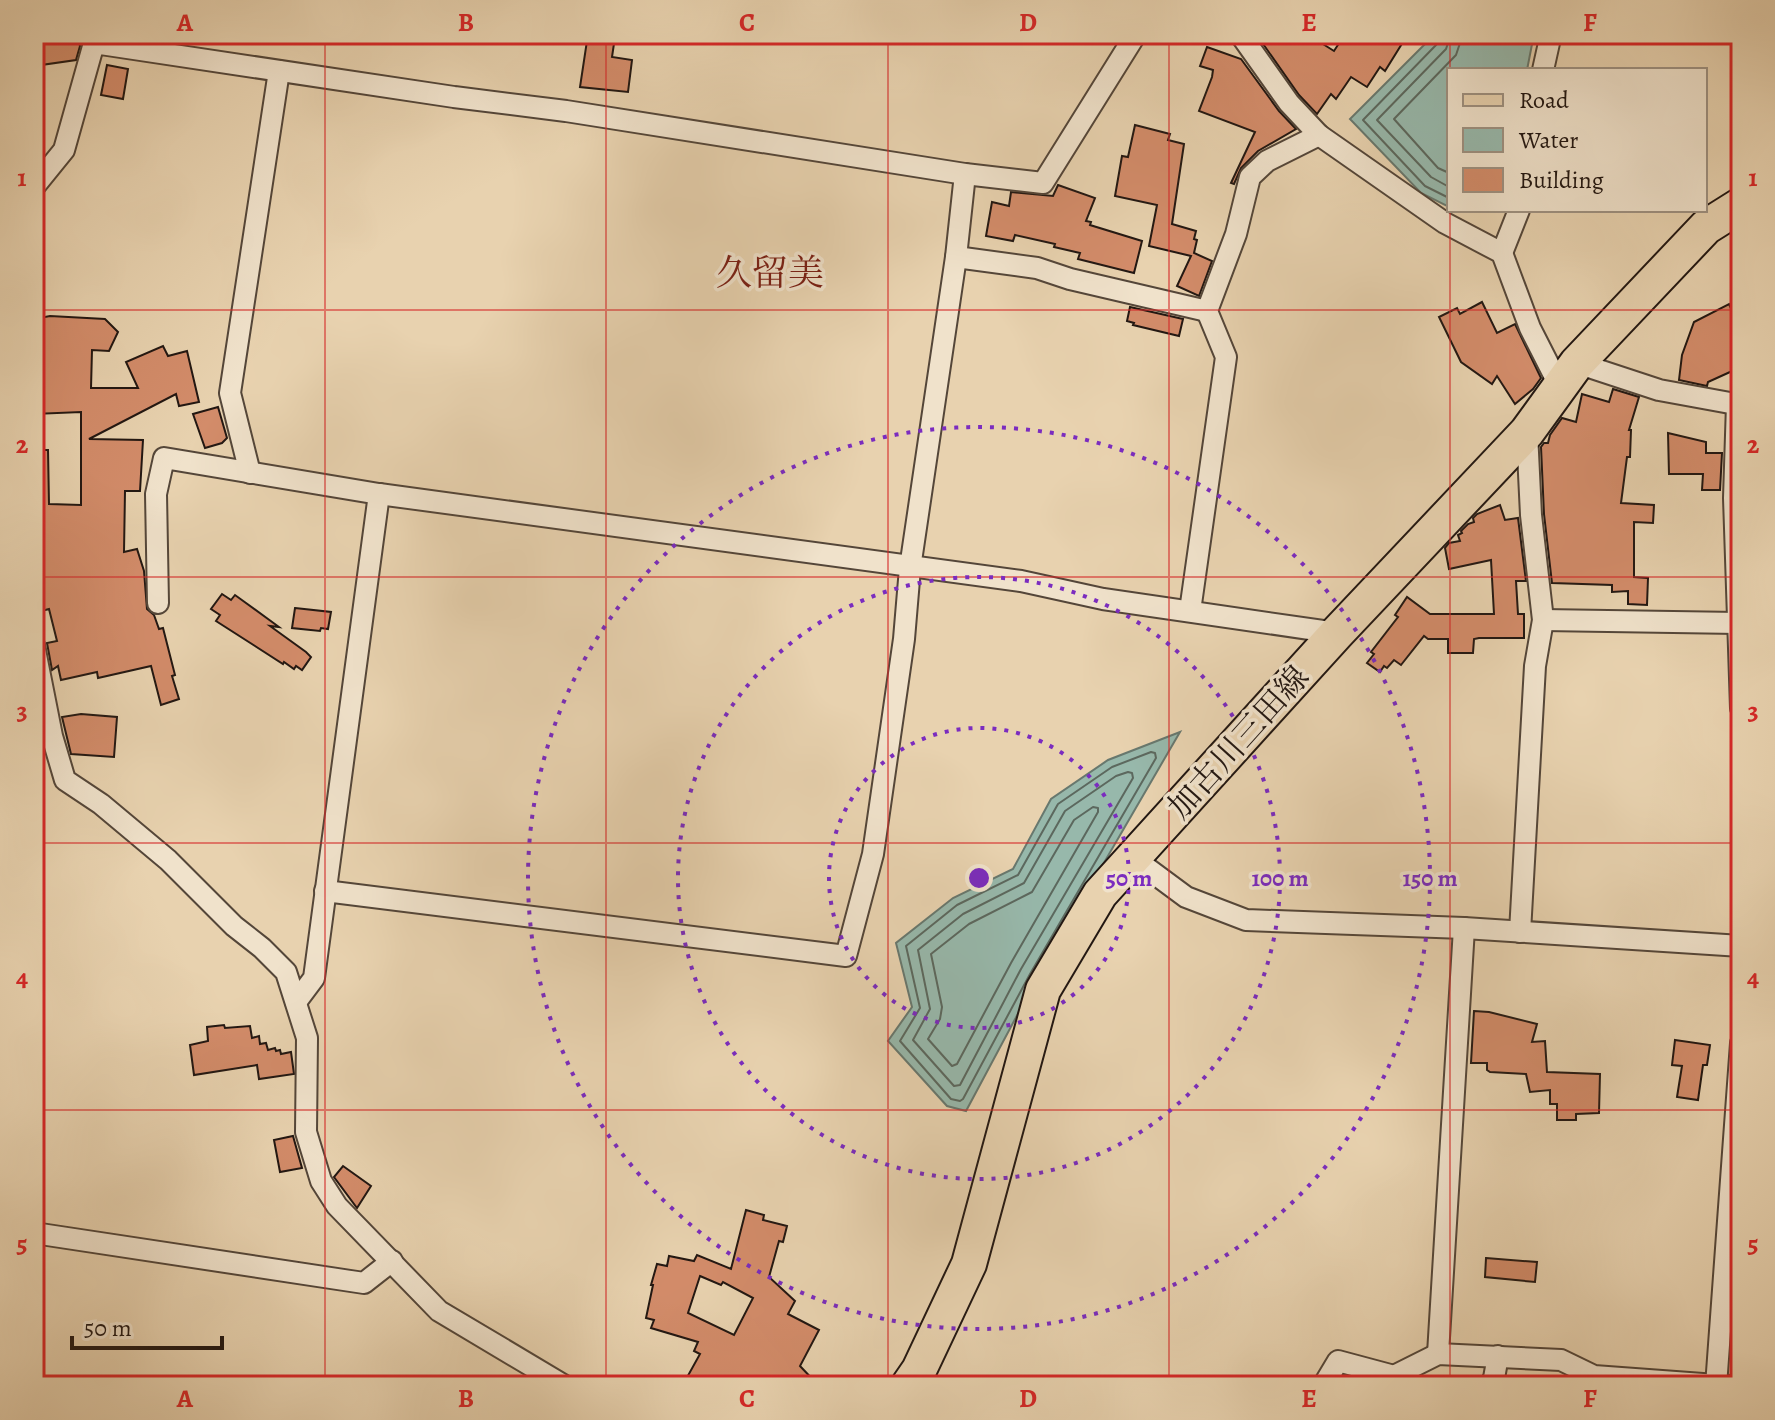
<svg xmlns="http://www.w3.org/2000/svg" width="1775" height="1420" font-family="Alegreya,'Noto Serif JP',serif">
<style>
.water{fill:#97b8ab;stroke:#68786e;stroke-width:2}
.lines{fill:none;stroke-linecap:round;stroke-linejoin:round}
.shore{stroke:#5c685e;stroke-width:2}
.building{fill:#d38c6a;stroke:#221712;stroke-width:2;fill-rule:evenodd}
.minor-casing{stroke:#544639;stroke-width:24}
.primary-casing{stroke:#221712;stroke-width:38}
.minor{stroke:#f0e2cb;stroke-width:20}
.primary{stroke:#e8d2af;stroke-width:34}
.grid{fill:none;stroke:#d62828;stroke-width:2;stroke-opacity:0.55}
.ring{fill:none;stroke:#7b2cbf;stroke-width:4;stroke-dasharray:4 8}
.labels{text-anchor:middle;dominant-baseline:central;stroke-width:7;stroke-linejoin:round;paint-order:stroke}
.street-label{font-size:32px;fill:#221712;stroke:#f0e2cb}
.quarter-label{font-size:36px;fill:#7a1f14;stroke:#f0e2cb}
.centre{fill:#7b2cbf;stroke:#f0e2cb;stroke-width:4}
.ring-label{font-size:24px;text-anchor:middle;font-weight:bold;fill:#7b2cbf;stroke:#f0e2cb;stroke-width:7;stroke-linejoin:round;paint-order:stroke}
.neatline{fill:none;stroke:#d62828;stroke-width:3}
.grid-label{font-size:26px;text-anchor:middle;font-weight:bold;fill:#d62828}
</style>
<rect width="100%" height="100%" fill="#e8d2af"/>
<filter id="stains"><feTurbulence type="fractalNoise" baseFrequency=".0025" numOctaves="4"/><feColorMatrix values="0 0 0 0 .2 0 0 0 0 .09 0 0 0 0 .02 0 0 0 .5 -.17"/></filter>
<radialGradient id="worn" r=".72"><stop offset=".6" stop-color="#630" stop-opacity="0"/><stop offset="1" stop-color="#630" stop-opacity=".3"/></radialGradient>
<g class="water">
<path d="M1435,34H1534L1527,70H1449V207L1421,193L1350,119Z"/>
<path d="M1180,732L1037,978L966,1111L947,1106L888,1041L912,1007L896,943L953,898L1013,869L1051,799L1108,760Z"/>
</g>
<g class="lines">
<g class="shore">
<path d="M1441,34L1438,43L1363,120L1425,186L1449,198"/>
<path d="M1449,173L1438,168L1394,119L1456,55L1463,34"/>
<path d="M1449,187L1431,177L1377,120L1446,49L1451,34"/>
<path d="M1151,752L1155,753L1156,758L1030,974L963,1099L960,1101L951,1099L900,1041L920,1008L906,946L957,905L1018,875L1058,804L1112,767Z"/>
<path d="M1128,772L1132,773L1133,778L1021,969L960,1085L954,1086L913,1040L930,1009L918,950L963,914L1024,883L1065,811L1116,776Z"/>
<path d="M1093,807L1098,808V812L1011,963L957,1064L952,1066L928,1039L940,1019L942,1007L931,954L969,924L1032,892L1074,820Z"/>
</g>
</g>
<g class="building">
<path d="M34,34H77L80,46L76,60L34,66Z"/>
<path d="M588,34L615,37L612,57L632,60L628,92L580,87Z"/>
<path d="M1265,34H1307L1334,51L1345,34H1391L1403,42L1385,71L1380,67L1367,87L1351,77L1336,99L1331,94L1317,114L1299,95L1261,41Z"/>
<path d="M1207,47L1241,59L1279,111L1296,129L1258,151L1241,168L1234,184L1231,183L1255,132L1199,111L1212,77L1213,70L1200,66Z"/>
<path d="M107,65L128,69L123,99L101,95Z"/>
<path d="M1135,125L1170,134L1168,140L1184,144L1172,224L1196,231L1194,239L1197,240L1194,253L1212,261L1199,296L1177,286L1191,256L1149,246L1157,205L1115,196L1122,156L1128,157Z"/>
<path d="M1058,185L1095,198L1086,221L1091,222L1090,225L1142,241L1134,273L1078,259L1080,253L1054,247L1055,244L1015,235L1013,241L986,236L992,202L1009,206L1011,192L1053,196Z"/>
<path d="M1482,302L1497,333L1515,324L1541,378L1533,389L1515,404L1497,376L1492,384L1461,362L1439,317L1457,308L1460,314Z"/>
<path d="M1729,304L1741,331V367L1708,382L1707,386L1679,380L1682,355L1694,322Z"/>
<path d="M1130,307L1183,319L1179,336L1133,325L1134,323L1127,321Z"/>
<path d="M50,316L105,319L118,332L109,351L92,350L91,388H138L126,362L163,346L168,356L187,351L199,402L179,406L176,394L89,439L143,440L140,491H125L124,552L137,549L144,571L147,609L154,615L159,629L163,628L175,675L172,676L179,699L161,705L151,666L98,678L97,672L61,680L58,666L52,670L47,643L57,641L49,609L34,613V450H48L49,504L81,505V412L34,414V319Z"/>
<path d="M1613,389L1639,397L1629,430H1631L1630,457H1627L1621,503L1654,505L1653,523L1634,522V577L1648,578L1647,605L1628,604V591L1612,592V585L1552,583L1544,514L1541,447L1544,443H1548L1550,435L1562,418L1576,422L1582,394L1609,402Z"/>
<path d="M218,407L227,438L222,443L205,448L193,414Z"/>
<path d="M1668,433L1706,442V453H1722L1720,490H1702L1703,474H1669Z"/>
<path d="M1500,505L1505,520L1518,518L1526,581H1516L1518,614H1524V638H1479L1474,639L1473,653H1448V639H1428L1424,636L1401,665L1394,660L1387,668L1384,666L1380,672L1367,663L1374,654L1371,652L1398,617L1395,615L1407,597L1430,614H1494L1491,560L1449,569L1445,548L1449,543L1460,541L1458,535L1462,533L1461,531L1468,524L1474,522L1473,518L1477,514Z"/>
<path d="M222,594L231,600L235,595L279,627L270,626L306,652L311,657L302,670L296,666L294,669L284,662L283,664L216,621L220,615L211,609Z"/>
<path d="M295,608L331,612L328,629L321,628L320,631L292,628Z"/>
<path d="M81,714L117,717L114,757L71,754L62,717Z"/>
<path d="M1474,1011L1489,1012L1537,1024L1532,1042L1545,1041L1547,1072L1600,1074L1599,1113L1576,1114V1120H1557V1104H1550V1090L1530,1092L1526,1074L1490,1072L1487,1070V1063H1471Z"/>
<path d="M224,1025L225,1028L250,1026L252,1038L259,1036L260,1044L266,1043L268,1050L275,1048L276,1051L280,1050L281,1054L291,1052L294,1074L259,1079L257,1065L194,1075L190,1045L208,1041L207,1027Z"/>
<path d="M1675,1040L1710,1045L1707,1065H1703L1698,1100L1677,1097L1682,1066L1672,1065Z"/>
<path d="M293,1136L302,1168L280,1172L274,1140Z"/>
<path d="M343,1166L371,1186L357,1208L334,1177Z"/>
<path d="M746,1210L764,1215L763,1220L787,1226L783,1242L779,1241L769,1277L795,1301L788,1314L819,1330L800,1366L819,1386H695L685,1381L700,1354L694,1351L698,1342L651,1328L654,1320L646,1318L653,1285H651L657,1264L667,1266L669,1256L694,1261L697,1255L731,1269ZM700,1276L721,1285L723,1282L753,1298L734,1335L688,1313Z"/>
<path d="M1486,1258L1537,1262L1535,1282L1485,1277Z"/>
</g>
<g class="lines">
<g class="minor-casing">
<g id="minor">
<path d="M1240,34L1289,103L1319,135L1445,223L1502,253L1530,328L1559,385"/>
<path d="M1543,70L1551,34"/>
<path d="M34,187L64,150L94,43L454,97L566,111L965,174L1043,183L1136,34"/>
<path d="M1502,253L1519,210"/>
<path d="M956,257L1037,268L1070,279L1207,311"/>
<path d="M1577,363L1659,390L1741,405"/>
<path d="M1741,400L1737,404L1734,498L1741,708"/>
<path d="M250,473L230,393L279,71"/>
<path d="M158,603L156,494L164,458L379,494L1021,581L1103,599L1337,633"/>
<path d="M1190,611L1226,357L1207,311L1236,234L1250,177L1267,161L1319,135"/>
<path d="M1543,620L1738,623"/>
<path d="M34,645L52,736L65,780L101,804L168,860L234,926L262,948L286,972L307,1038L306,1132L321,1181L337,1206L439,1311L565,1386"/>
<path d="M1132,857L1186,897L1246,920L1464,928L1741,946"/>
<path d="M325,891L846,956L873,854L904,639L910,568L956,257L965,174"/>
<path d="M1520,932L1535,666L1543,620L1531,515L1527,432"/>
<path d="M296,1002L314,978L379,494"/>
<path d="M34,1233L364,1283L392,1261"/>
<path d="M1438,1354L1464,928"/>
<path d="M1323,1386L1338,1361L1394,1376L1438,1354L1561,1360L1594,1376L1730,1386"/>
<path d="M1489,1386L1494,1378L1498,1356"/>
<path d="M1716,1386L1741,1043"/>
</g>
</g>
<g class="primary-casing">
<path id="primary" d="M908,1386L919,1370L969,1264L1043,990L1100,894L1337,633L1527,432L1577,363L1706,227L1741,205"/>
</g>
<use href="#minor" class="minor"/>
<use href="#primary" class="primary"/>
</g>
<path class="grid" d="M325,34V1386M606,34V1386M888,34V1386M1169,34V1386M1450,34V70M1450,210V1386M34,310H1741M34,577H1741M34,843H1741M34,1110H1741"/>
<g class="ring">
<circle cx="979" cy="878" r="150"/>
<circle cx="979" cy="878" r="301"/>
<circle cx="979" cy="878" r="451"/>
</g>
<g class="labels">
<g class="street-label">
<text transform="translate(1238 742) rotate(-48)">加古川三田線</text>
</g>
<g class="quarter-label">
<text x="770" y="272">久留美</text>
</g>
</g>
<circle cx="979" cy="878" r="12" class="centre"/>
<g class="ring-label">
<text x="1129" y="886">50 m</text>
<text x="1280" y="886">100 m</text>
<text x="1430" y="886">150 m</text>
</g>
<rect width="1775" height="1420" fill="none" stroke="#e8d2af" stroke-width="88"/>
<rect x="1447" y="68" width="260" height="144" fill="#f0e2cb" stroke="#9e9181" stroke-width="2"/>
<rect x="1463" y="94" width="40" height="12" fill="#e8d2af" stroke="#9e9181" stroke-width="2"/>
<text x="1519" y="108" font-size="24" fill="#221712">Road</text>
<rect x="1463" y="128" width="40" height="24" fill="#97b8ab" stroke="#9e9181" stroke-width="2"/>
<text x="1519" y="148" font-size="24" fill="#221712">Water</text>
<rect x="1463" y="168" width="40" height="24" fill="#d38c6a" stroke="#9e9181" stroke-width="2"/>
<text x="1519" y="188" font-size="24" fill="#221712">Building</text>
<path d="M72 1336v12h150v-12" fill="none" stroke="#221712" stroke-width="4"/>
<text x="84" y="1336" font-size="24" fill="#221712" stroke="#f0e2cb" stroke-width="6" paint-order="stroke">50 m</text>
<rect x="44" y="44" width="1687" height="1332" class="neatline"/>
<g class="grid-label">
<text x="185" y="31">A</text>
<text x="466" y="31">B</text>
<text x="747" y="31">C</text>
<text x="1028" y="31">D</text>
<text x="1309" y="31">E</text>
<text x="1590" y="31">F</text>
<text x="22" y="186">1</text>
<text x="1753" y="186">1</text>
<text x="22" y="453">2</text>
<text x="1753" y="453">2</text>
<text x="22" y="719">3</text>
<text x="1753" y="719">3</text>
<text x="22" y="986">4</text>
<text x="1753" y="986">4</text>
<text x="22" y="1252">5</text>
<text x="1753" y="1252">5</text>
<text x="185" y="1407">A</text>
<text x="466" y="1407">B</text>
<text x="747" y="1407">C</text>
<text x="1028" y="1407">D</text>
<text x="1309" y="1407">E</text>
<text x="1590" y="1407">F</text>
</g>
<rect width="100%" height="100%" filter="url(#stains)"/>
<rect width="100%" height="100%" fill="url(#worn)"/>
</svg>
